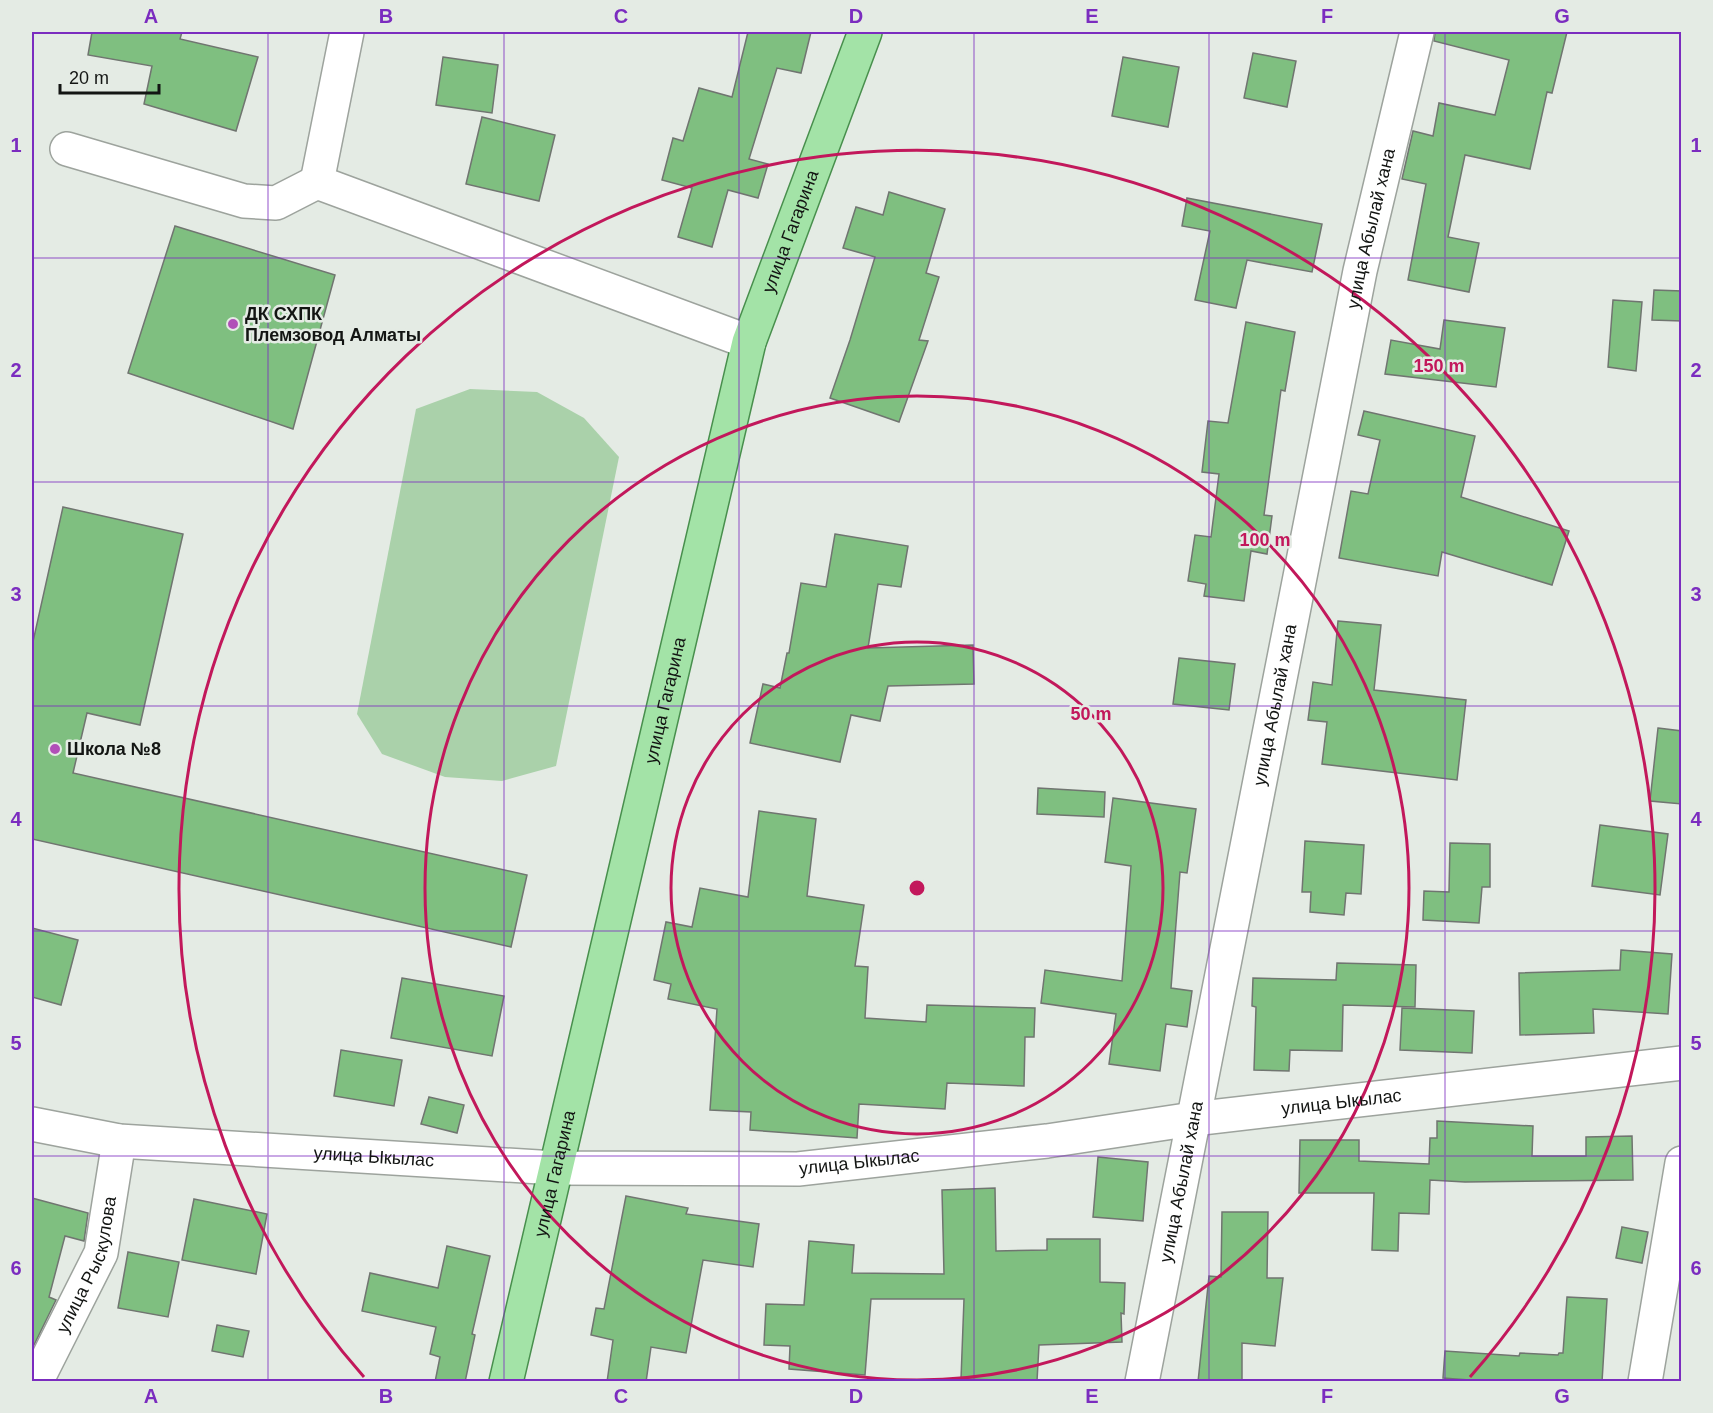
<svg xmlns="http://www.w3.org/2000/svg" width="1713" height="1413" font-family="Helvetica,sans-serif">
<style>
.green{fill:#aad1aa}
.building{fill:#7fbf80;stroke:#707570;stroke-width:1.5}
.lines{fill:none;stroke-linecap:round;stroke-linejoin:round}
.minor-casing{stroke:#9da39d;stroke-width:36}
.major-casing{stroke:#488f4d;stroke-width:36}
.minor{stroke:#fff;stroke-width:33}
.major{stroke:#a3e3a7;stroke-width:33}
.grid{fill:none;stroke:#7b2cbf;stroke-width:1.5;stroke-opacity:0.55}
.ring{fill:none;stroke:#c2185b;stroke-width:3}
.poi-dot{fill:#b150b8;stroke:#e4ebe4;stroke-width:2}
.labels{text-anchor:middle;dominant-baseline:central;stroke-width:5;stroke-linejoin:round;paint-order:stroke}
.street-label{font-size:18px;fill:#131513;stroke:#e4ebe4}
.poi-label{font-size:18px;font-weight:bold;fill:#131513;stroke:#e4ebe4;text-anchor:start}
.centre{fill:#c2185b;stroke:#e4ebe4;stroke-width:3}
.ring-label{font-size:18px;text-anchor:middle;font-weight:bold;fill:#c2185b;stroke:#e4ebe4;stroke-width:5;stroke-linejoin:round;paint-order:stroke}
.neatline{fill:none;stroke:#7b2cbf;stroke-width:2}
.grid-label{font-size:20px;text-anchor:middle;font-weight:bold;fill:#7b2cbf}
</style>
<rect width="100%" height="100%" fill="#e4ebe4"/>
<path class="green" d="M470,389L537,392L584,418L619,457L556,766L502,781L445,777L382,754L357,714L416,409Z"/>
<g class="building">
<path d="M92,32H182L180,39L258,57L236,131L144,104L152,66L88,55Z"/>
<path d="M748,32H811L801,73L777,68L749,159L768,164L758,198L728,190L712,247L678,237L692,188L662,180L673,138L683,141L699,88L732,97Z"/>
<path d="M1435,32H1567L1552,93L1547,92L1530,169L1465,155L1448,237L1479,243L1469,292L1408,280L1426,184L1402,179L1413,131L1433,136L1439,103L1495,115L1509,60L1434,41Z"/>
<path d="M1253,53L1296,61L1287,107L1244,98Z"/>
<path d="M443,57L498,65L492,113L436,105Z"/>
<path d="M1123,57L1179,67L1168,127L1112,116Z"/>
<path d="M482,117L555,135L539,201L466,184Z"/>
<path d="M889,192L945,209L926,273L939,277L919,340L928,341L899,422L830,398L850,340L875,257L843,248L856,207L883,215Z"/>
<path d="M1187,198L1322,224L1312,272L1247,260L1236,308L1195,300L1210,231L1182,226Z"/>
<path d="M175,226L335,275L293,429L128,373Z"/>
<path d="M1654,290L1682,291V321L1652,320Z"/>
<path d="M1613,300L1642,302L1636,371L1608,367Z"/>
<path d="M1444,320L1505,328L1496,387L1385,374L1391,340L1440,349Z"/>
<path d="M1246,322L1295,332L1285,391L1281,390L1264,515L1272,516L1267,554L1251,551L1244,601L1204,596L1206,584L1188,581L1195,535L1211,537L1219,474L1202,472L1208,421L1228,423Z"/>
<path d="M1364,411L1475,436L1461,497L1569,531L1552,585L1442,552L1438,576L1339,558L1351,491L1368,494L1380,440L1358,435Z"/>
<path d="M63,507L183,534L140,725L87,713L73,773L527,875L511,947L32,839V646Z"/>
<path d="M835,534L908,546L901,587L878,584L868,648L973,645L974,684L888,686L880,721L851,715L840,762L750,743L763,684L780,688L787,653H789L801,583L826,587Z"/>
<path d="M1338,621L1381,625L1374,690L1466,700L1457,780L1322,764L1327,722L1308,720L1313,682L1332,685Z"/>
<path d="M1179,658L1235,664L1229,710L1173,704Z"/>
<path d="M1658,728L1682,731V804L1650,801Z"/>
<path d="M1038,788L1105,792L1104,817L1037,814Z"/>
<path d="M1113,798L1196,809L1187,873L1180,872L1171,988L1192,991L1187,1027L1166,1024L1160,1071L1109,1064L1116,1014L1041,1003L1045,970L1122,981L1131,866L1105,862Z"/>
<path d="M759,811L816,819L807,896L864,905L855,966L868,967L865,1018L926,1022L927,1005L1035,1008L1034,1037H1025L1024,1086L947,1083L945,1109L859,1104L857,1138L750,1130L751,1112L710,1110L717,1009L668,999L671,984L654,980L666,922L692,927L700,888L748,897Z"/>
<path d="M1600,825L1668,834L1660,895L1592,886Z"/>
<path d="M1305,841L1364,845L1361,894L1346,893L1344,915L1310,912L1311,892H1302Z"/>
<path d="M1450,843L1490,844V887H1482L1479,923L1423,920L1424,891L1449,892Z"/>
<path d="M32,928L78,940L61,1005L32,997Z"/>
<path d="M1621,950L1672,954L1668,1014L1593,1009L1594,1033L1520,1035L1519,973L1620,970Z"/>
<path d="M1337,963L1416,965L1415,1007L1343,1005L1342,1051L1290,1050L1289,1071L1254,1070L1256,1007L1252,1006L1253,978L1336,980Z"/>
<path d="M402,978L504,996L492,1056L391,1038Z"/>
<path d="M1402,1008L1474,1011L1472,1053L1400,1050Z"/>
<path d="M341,1050L402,1060L394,1106L334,1096Z"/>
<path d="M429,1097L464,1105L457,1133L421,1124Z"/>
<path d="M1437,1121L1533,1126L1532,1156H1586V1137L1632,1136L1633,1180L1465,1182L1430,1180L1429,1214L1399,1213L1398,1251L1372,1250L1374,1193H1299L1300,1140H1359V1161L1429,1164L1430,1138H1437Z"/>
<path d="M1098,1157L1148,1162L1143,1221L1093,1217Z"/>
<path d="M995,1188L996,1251L1047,1250V1239H1100V1282L1125,1283L1124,1314L1121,1313L1122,1342L1039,1345L1037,1381L961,1379L964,1299H871L865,1375L789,1369L790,1346L764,1345L766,1304L804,1305L809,1241L854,1245L852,1273L944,1274L942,1190Z"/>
<path d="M626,1196L688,1208L686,1214L759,1224L753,1267L703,1260L686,1353L651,1347L646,1382H607L613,1340L591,1335L596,1308L604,1309Z"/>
<path d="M32,1198L88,1213L84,1241L65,1236L49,1297L56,1300L32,1349Z"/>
<path d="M194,1199L267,1214L256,1274L182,1260Z"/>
<path d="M1222,1212H1268L1267,1278H1283L1275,1346L1242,1343V1382H1198L1209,1276L1221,1277Z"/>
<path d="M1622,1227L1648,1232L1642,1263L1616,1258Z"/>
<path d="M447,1246L490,1256L472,1334L475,1335L465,1382H435L440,1357L430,1354L436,1327L362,1311L370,1273L438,1288Z"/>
<path d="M128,1252L179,1262L168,1317L118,1308Z"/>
<path d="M1567,1297L1607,1299L1602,1382H1496L1443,1378L1445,1351L1519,1356L1520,1353L1558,1355L1559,1353H1563Z"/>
<path d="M217,1325L249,1331L243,1357L212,1351Z"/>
</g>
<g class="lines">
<g class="minor-casing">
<g id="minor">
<path d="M67,149L244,201L276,203L317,182L749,342"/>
<path d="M317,182L347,32"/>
<path id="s1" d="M32,1124L119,1141L555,1168L798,1169L1047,1141L1193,1119L1682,1063"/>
<path id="s2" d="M36,1382L101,1253L119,1141"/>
<path id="s3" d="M1142,1382L1360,271L1417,32"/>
<path d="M1645,1382L1682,1163"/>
</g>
</g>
<g class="major-casing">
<g id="major">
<path id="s4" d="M506,1382L749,342L865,32"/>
</g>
</g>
<use href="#minor" class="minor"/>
<use href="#major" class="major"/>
</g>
<path class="grid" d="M268,32V1382M504,32V1382M739,32V1382M974,32V1382M1209,32V1382M1445,32V1382M32,258H1682M32,482H1682M32,706H1682M32,931H1682M32,1156H1682"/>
<g class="ring">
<circle cx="917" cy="888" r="246"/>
<circle cx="917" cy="888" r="492"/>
<path d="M364 1377A738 738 0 1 1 1470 1377"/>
</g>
<g class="poi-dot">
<circle cx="233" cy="324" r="6"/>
<circle cx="55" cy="749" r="6"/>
</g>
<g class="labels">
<g class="street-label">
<text stroke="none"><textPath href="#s3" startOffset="1176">улица Абылай хана</textPath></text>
<text stroke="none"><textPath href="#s4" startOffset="1186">улица Гагарина</textPath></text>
<text stroke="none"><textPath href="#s4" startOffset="700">улица Гагарина</textPath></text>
<text stroke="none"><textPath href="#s3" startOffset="690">улица Абылай хана</textPath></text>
<text stroke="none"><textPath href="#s1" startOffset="1316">улица Ыкылас</textPath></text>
<text stroke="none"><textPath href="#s1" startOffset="344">улица Ыкылас</textPath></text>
<text stroke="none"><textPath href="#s1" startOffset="830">улица Ыкылас</textPath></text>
<text stroke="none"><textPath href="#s4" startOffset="214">улица Гагарина</textPath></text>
<text stroke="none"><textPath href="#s3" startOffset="204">улица Абылай хана</textPath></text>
<text stroke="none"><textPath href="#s2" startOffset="129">улица Рыскулова</textPath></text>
</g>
<g class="poi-label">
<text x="245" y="314">ДК СХПК<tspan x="245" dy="21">Племзовод Алматы</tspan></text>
<text x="67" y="749">Школа №8</text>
</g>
</g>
<circle cx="917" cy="888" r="9" class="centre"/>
<g class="ring-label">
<text x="1439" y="372">150 m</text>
<text x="1265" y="546">100 m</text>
<text x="1091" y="720">50 m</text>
</g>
<rect width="1713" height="1413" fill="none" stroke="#e4ebe4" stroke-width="66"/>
<path d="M60 84v9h99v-9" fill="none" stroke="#131513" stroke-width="3"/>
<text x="69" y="84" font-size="18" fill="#131513" stroke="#e4ebe4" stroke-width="4.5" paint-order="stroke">20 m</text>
<rect x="33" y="33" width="1647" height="1347" class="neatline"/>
<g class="grid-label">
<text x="151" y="23">A</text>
<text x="386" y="23">B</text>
<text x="621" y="23">C</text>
<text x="856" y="23">D</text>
<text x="1092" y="23">E</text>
<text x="1327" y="23">F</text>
<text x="1562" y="23">G</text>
<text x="16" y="152">1</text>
<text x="1696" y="152">1</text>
<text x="16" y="377">2</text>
<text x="1696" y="377">2</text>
<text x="16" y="601">3</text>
<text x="1696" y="601">3</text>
<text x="16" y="826">4</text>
<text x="1696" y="826">4</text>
<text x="16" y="1050">5</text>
<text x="1696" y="1050">5</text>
<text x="16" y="1275">6</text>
<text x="1696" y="1275">6</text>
<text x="151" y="1403">A</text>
<text x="386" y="1403">B</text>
<text x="621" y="1403">C</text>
<text x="856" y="1403">D</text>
<text x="1092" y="1403">E</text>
<text x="1327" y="1403">F</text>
<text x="1562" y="1403">G</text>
</g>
</svg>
